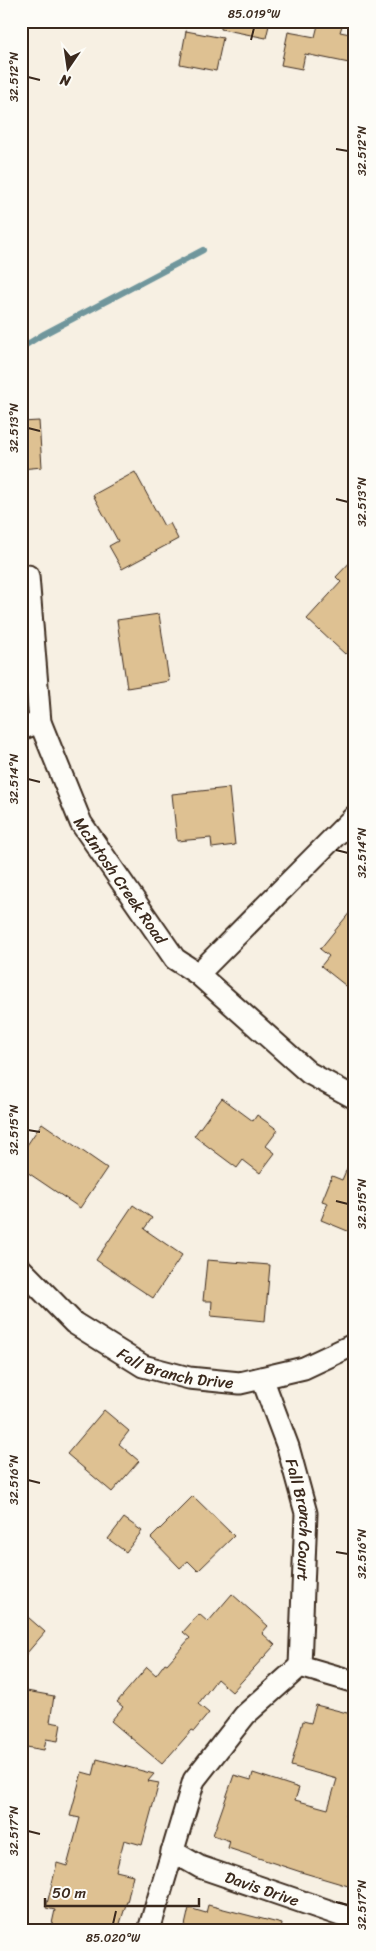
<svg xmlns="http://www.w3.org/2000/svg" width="376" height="1951" font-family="Sriracha,sans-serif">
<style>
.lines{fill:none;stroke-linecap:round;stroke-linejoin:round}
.stream{stroke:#6f969c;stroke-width:6}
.building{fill:#dec192;stroke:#3b2a1e}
.minor-casing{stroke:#3b2a1e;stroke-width:25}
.minor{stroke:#fdfcf7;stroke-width:21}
.ticks{fill:none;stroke:#3b2a1e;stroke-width:2}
.labels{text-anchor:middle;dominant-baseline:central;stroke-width:5;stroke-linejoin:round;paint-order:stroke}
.street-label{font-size:16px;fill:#3b2a1e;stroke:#fdfcf7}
.neatline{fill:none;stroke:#3b2a1e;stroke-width:2}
.ticks-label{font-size:12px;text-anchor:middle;fill:#3b2a1e}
</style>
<rect width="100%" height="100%" fill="#f7f0e3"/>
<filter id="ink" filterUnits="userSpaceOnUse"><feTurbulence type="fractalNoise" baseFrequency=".02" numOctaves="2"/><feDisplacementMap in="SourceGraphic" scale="10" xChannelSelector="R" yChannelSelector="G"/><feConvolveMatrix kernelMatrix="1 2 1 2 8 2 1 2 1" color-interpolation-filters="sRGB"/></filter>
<g filter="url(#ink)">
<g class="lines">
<path class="stream" d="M21,348L42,335L203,250"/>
</g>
<g class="building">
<path d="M221,21H270L266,38L221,29Z"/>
<path d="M319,21L342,26L340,32L355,35L349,63L305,54L302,69L281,65L288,32L315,37Z"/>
<path d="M186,31L223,38L216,71L180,64Z"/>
<path d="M39,421L42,467L21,469V422Z"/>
<path d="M135,472L164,526L170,523L178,539L122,569L109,546L118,541L93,495Z"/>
<path d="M355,557V644L345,654L307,619L341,582L336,577Z"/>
<path d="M159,614L169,681L127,688L117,620Z"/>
<path d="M229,788L235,845L212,848L211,838L177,841L172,794Z"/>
<path d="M355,906V993L321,966L329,956L320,949Z"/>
<path d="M222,1098L253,1121L257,1115L278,1130L266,1146L275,1153L260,1173L243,1160L237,1168L194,1136Z"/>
<path d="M42,1123L107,1168L80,1208L21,1168V1154Z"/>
<path d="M355,1150V1234L321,1220L328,1203L322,1201L332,1176L342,1180Z"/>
<path d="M133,1205L152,1218L144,1229L182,1255L153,1298L96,1260Z"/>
<path d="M207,1260L270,1265L265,1321L211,1316L212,1301H203Z"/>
<path d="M104,1410L129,1431L119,1444L139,1461L112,1492L67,1454Z"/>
<path d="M193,1496L234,1536L198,1571L188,1561L180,1568L151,1538Z"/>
<path d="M124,1518L142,1531L126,1552L108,1539Z"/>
<path d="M232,1594L268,1626L262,1633L275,1645L232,1692L217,1679L198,1704L209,1713L194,1731L192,1730L162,1764L111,1721L123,1707L117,1702L147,1667L156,1675L165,1663L167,1664L190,1638L183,1632L199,1614L208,1622Z"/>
<path d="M21,1611L45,1632L21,1660Z"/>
<path d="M21,1690L54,1696L50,1722L61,1724L58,1741L46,1739L44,1750L21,1746Z"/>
<path d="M316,1705L355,1715V1784L345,1815L355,1818V1888L301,1872L228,1848L230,1841L213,1835L234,1775L251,1780L253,1773L299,1788L295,1800L328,1809L337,1779L291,1766L303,1721L311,1723Z"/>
<path d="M97,1759L154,1774L148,1781L159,1783L142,1845L124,1840L116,1871L133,1875L128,1898L118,1930H60L51,1928L55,1910L46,1908L57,1863L67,1866L80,1818L70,1816L82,1772L93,1775Z"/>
<path d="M208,1905L282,1924L281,1930H184L189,1908L206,1913Z"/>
</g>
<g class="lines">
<g class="minor-casing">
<g id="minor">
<path id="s1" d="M28,576L40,722L81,823L175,959L198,974L309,1073L355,1098"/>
<path d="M21,729L40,722"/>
<path d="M198,974L355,816"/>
<path id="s2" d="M21,1269L74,1323L143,1366L189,1378L240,1383L304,1368L355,1344"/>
<path id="s3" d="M262,1378L288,1447L306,1513L300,1666"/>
<path id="s4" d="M172,1851L200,1867L355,1920"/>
<path d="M149,1930L194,1780L245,1715L300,1666L355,1682"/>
</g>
</g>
<use href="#minor" class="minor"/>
</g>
</g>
<path class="ticks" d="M251,40L254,28M28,77L40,80M336,149L348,151M28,428L40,431M336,499L348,502M28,779L40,782M336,850L348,853M28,1130L40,1132M336,1201L348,1204M28,1480L40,1483M336,1552L348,1554M28,1831L40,1834M336,1902L348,1905M113,1924L116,1911"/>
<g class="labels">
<g class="street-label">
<text stroke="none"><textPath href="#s1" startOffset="325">McIntosh Creek Road</textPath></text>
<text stroke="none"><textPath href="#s2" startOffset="189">Fall Branch Drive</textPath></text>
<text stroke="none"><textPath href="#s3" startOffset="148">Fall Branch Court</textPath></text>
<text stroke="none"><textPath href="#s4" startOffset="98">Davis Drive</textPath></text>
</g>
</g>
<rect width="376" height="1951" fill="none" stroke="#fdfcf7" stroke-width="55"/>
<g transform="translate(68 68) rotate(193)" stroke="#fdfcf7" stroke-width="4" paint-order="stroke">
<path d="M0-4L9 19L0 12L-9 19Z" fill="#3b2a1e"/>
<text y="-8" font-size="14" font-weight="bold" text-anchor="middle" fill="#3b2a1e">N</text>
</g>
<path d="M45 1898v8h154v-8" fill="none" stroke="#3b2a1e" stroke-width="2.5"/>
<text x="52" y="1898" font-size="15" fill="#3b2a1e" stroke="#fdfcf7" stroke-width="4" paint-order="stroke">50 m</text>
<rect x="28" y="28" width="320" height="1896" class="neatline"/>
<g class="ticks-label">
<text x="254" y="18">85.019°W</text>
<text transform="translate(14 77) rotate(-90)" y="4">32.512°N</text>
<text transform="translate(362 151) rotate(-90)" y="4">32.512°N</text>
<text transform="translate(14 428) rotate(-90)" y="4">32.513°N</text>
<text transform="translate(362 502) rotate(-90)" y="4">32.513°N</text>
<text transform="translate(14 779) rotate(-90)" y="4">32.514°N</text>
<text transform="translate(362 853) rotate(-90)" y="4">32.514°N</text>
<text transform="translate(14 1130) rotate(-90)" y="4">32.515°N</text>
<text transform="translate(362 1204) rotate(-90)" y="4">32.515°N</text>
<text transform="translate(14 1480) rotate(-90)" y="4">32.516°N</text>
<text transform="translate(362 1554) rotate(-90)" y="4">32.516°N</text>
<text transform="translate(14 1831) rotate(-90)" y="4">32.517°N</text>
<text transform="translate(362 1905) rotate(-90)" y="4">32.517°N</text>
<text x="113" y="1942">85.020°W</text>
</g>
</svg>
